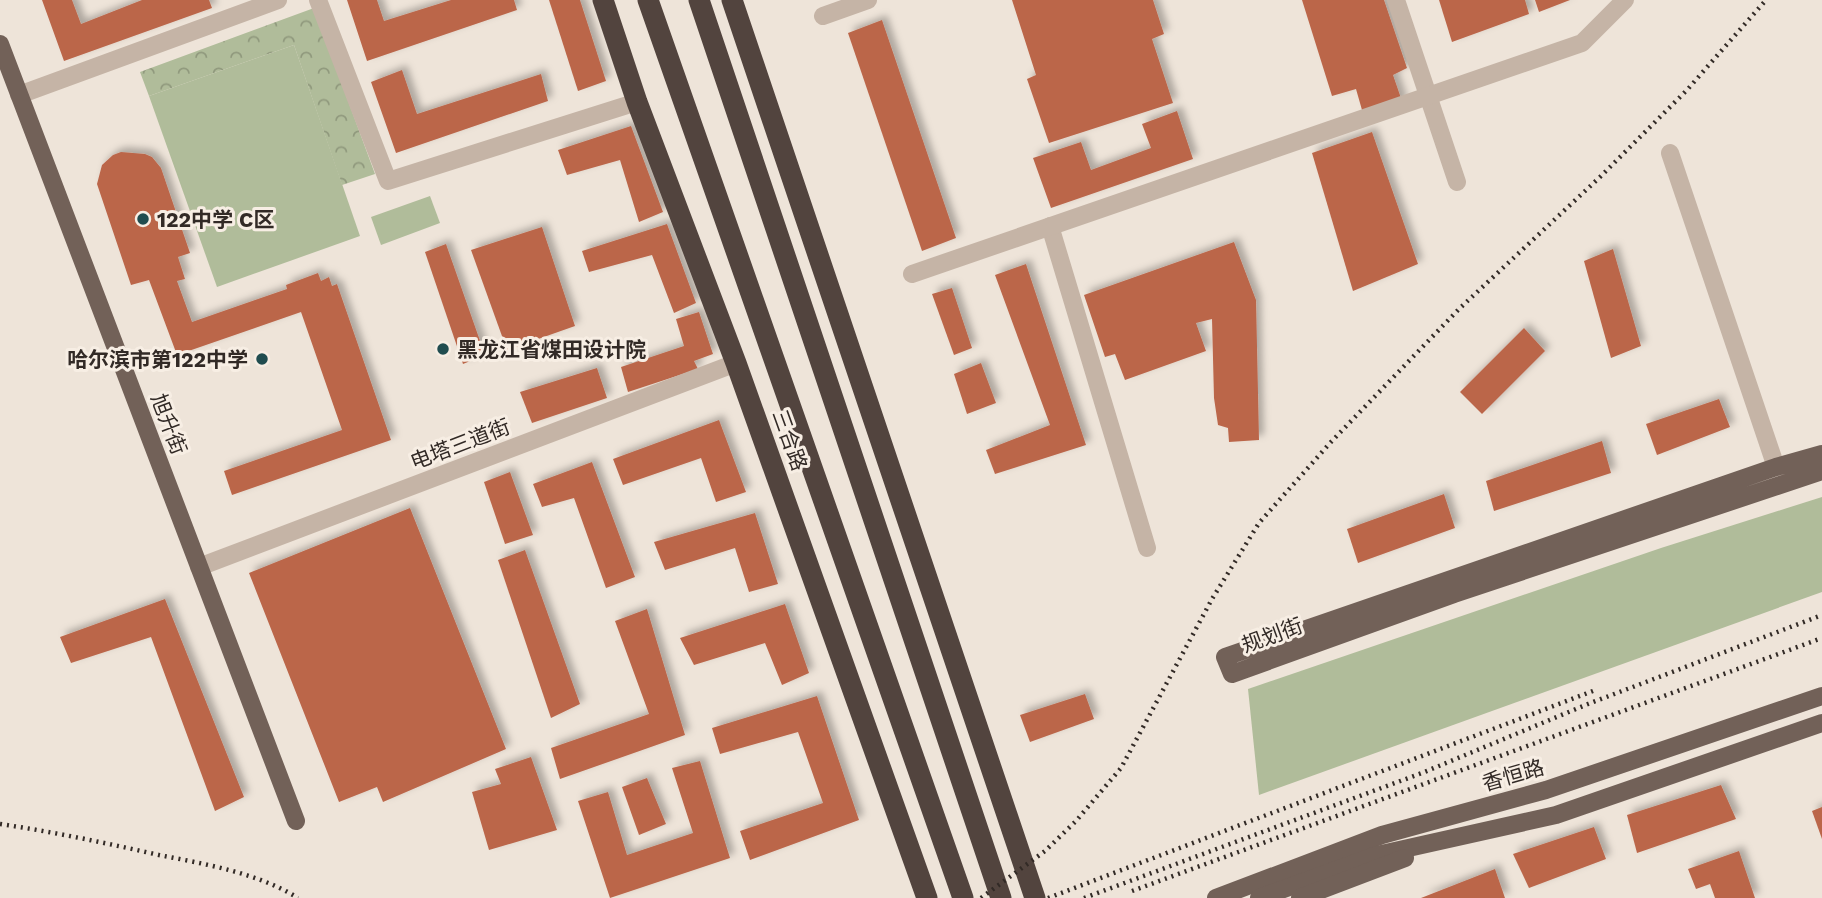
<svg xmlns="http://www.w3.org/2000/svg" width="1822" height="898" font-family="'Work Sans','Noto Sans SC',sans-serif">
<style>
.forest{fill:url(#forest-crowns)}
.park{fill:#b0bc9a}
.building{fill:#bb664a;filter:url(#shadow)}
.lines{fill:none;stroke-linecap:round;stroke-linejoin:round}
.minor{stroke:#c5b4a6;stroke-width:18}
.major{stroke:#726158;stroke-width:18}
.highway{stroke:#52443e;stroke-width:21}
.rail{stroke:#322a26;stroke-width:4.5;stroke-dasharray:2 5;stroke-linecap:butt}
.poi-dot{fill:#204c4f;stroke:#f7eee4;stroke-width:2.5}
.labels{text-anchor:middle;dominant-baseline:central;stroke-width:6;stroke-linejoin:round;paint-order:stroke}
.poi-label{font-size:21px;font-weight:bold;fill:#322a26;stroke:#f7eee4;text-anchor:start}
.street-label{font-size:21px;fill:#322a26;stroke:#f7eee4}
</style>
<defs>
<pattern id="forest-crowns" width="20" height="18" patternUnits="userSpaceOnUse" patternTransform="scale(1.75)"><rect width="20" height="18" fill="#b0bc9a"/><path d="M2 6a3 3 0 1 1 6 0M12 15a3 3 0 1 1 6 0" fill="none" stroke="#90997d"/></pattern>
<filter id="shadow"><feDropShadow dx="5" dy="-5" stdDeviation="3.5" flood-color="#0004"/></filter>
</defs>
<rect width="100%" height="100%" fill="#eee4d9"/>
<path class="forest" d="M314,8L375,174L342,185L294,45L149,96L140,72Z"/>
<g class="park">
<path d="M294,45L360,236L217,287L149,96Z"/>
<path d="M430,196L440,223L381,245L371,217Z"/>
<path d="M1822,497V592L1259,795L1248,689L1661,548Z"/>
</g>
<g class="building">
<path d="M42,0H72L81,24L142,0H209L212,8L64,61Z"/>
<path d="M347,0H377L384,21L451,0H514L517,10L367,61Z"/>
<path d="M549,0H580L606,81L578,91Z"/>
<path d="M1012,0H1153L1164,34L1152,39L1173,103L1049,143L1027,79L1036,75Z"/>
<path d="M1302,0H1384L1407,68L1393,75L1403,104L1364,117L1356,89L1332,96Z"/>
<path d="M1439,0H1525L1529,14L1452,42Z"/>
<path d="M1535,0H1570L1539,12Z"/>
<path d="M882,20L956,238L922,251L848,33Z"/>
<path d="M402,70L417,114L541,74L548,101L396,153L371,82Z"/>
<path d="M1177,111L1193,159L1051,208L1033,158L1081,142L1091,170L1151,148L1142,124Z"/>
<path d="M631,126L663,212L639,222L620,160L567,175L558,150Z"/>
<path d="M1372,132L1418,264L1353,291L1312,153Z"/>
<path d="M121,152L145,154L152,157L161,168L190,253L178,257L185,279L177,281L192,322L287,289L286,285L318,273L321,281L329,277L332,286L337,284L391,440L232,495L224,471L342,430L301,312L177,355L149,280L131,285L97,184L102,165L113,155Z"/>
<path d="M667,224L696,303L674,313L652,255L589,272L582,251Z"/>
<path d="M542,227L575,326L507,350L471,250Z"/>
<path d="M1234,242L1256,300L1259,440L1229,442L1228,428L1218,425L1214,398L1212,319L1196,323L1206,351L1125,380L1115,354L1105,357L1084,295Z"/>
<path d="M446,244L485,355L463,364L425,252Z"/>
<path d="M1613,249L1641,346L1611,358L1584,261Z"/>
<path d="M1026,264L1086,445L995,474L986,450L1050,425L995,275Z"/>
<path d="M952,288L972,348L954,355L932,294Z"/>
<path d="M699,312L713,354L694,361L698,369L628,392L621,367L684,346L676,319Z"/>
<path d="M1524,328L1545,351L1482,414L1460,392Z"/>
<path d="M981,363L996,403L967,414L954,374Z"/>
<path d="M597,368L607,398L532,423L520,392Z"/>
<path d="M1719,399L1730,427L1657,455L1646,424Z"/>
<path d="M719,420L746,492L716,502L701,458L623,485L613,459Z"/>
<path d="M1602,441L1611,473L1494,511L1486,481Z"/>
<path d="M592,462L635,577L606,588L574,498L542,507L533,484Z"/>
<path d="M510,472L533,535L505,544L484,482Z"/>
<path d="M1444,494L1455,528L1358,563L1347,529Z"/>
<path d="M410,508L506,749L383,802L377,787L339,802L249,573Z"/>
<path d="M755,513L778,584L749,592L735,548L665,570L654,542Z"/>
<path d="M525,550L580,704L551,718L498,560Z"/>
<path d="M165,599L244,797L215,811L151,637L71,663L60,637Z"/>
<path d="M785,604L809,673L782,685L765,643L694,665L680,638Z"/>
<path d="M647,609L685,735L560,779L551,748L649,714L615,621Z"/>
<path d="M1085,694L1094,719L1030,742L1020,715Z"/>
<path d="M817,696L859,820L750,860L740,831L823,803L798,732L720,754L712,728Z"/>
<path d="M531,757L557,830L489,850L472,792L501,784L495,769Z"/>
<path d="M700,761L730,858L610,898L578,801L608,792L627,855L693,833L672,768Z"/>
<path d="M647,778L666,824L639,835L622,787Z"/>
<path d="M1721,785L1736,819L1637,853L1627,815Z"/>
<path d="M1822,807V839L1812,811Z"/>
<path d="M1594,827L1606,859L1529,888L1513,854Z"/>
<path d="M1739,851L1755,898H1715L1710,884L1696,889L1688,869Z"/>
<path d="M1495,869L1505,898H1421Z"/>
</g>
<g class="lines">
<g class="minor">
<path d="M318,0L388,181L637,102"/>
<path d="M1396,0L1457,182"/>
<path d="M823,16L868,0"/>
<path d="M19,95L278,0"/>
<path d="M1670,153L1776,467"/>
<path d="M1050,226L1147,548"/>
<path d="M912,274L1582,43L1625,0"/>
<path d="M199,567L736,363"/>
</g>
<g class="major">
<path d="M0,44L296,821"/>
<path d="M1822,454L1776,467L1225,657L1232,674L1454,594L1822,471"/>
<path d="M1216,898L1382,835L1546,790L1822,696"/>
<path d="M1259,898L1377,855L1556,815L1822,723"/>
<path d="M1300,898L1405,858"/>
</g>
<g class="highway">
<path d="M603,0L637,102L736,363L927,898"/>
<path d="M648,0L963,898"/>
<path d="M699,0L1001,898"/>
<path d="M732,0L1035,898"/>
</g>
<g class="rail">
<path d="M0,824C54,832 106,843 159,855C205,864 258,873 298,898"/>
<path d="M1132,891L1822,638"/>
<path d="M981,898L1045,851L1076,821L1121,768L1212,599L1259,523L1330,443L1459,309L1600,177L1687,90L1766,0"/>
<path d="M1048,898L1593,691"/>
<path d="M1084,898L1422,773L1588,704L1822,615"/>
</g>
</g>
<g class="poi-dot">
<circle cx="143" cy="219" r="7"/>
<circle cx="443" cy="349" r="7"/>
<circle cx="262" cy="359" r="7"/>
</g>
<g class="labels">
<g class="poi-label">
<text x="157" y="219">122中学 C区</text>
<text x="457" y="349">黑龙江省煤田设计院</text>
<text x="248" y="359" text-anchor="end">哈尔滨市第122中学</text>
</g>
<g class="street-label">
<text transform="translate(169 424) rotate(69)">旭升街</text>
<text transform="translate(790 440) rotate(70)">三合路</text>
<text transform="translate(460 444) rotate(-21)">电塔三道街</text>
<text transform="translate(1272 635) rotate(-20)">规划街</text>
<text transform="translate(1513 775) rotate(-16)">香恒路</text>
</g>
</g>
</svg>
